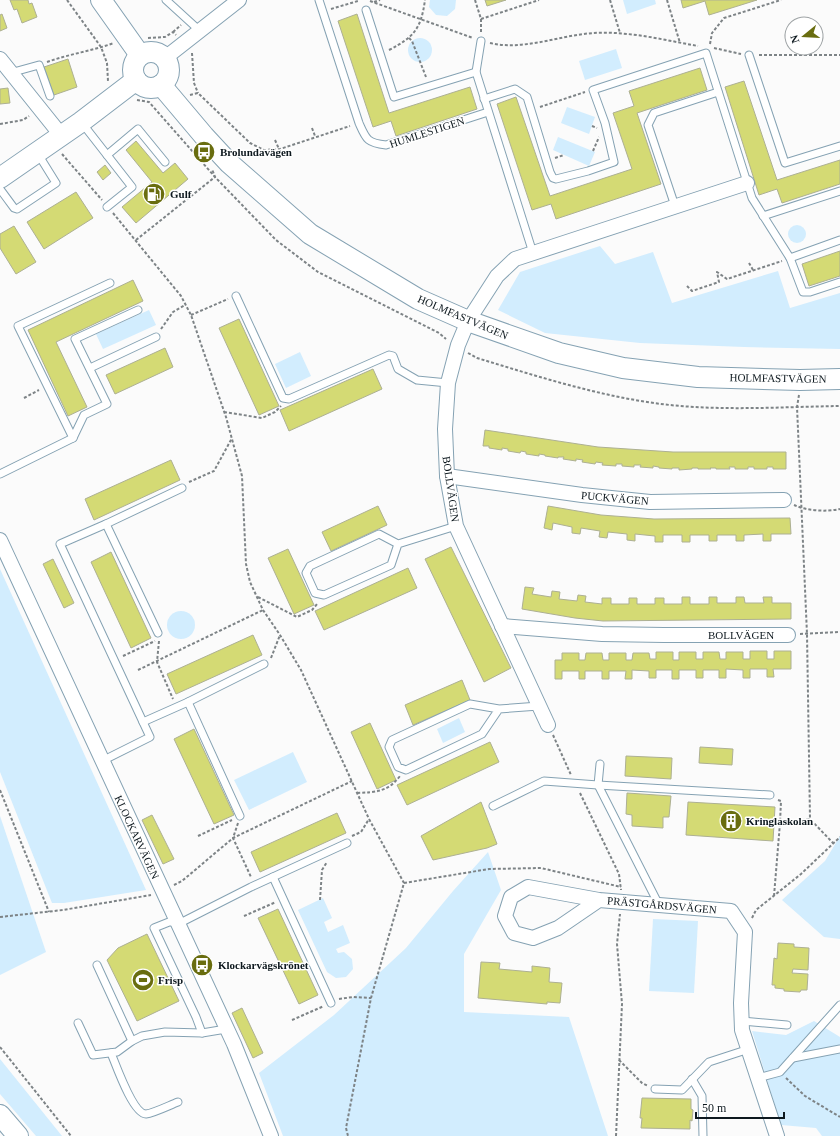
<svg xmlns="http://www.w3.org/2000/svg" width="840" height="1136" font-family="'Times New Roman',serif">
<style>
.green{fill:#d2edfe}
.building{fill:#d4da74;stroke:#adb093}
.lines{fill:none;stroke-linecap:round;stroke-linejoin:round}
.lane-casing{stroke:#85a2b3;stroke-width:9}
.street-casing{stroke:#85a2b3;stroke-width:16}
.secondary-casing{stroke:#85a2b3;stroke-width:22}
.path{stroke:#7d8386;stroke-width:2;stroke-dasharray:3 2;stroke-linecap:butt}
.lane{stroke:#fff;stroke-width:7}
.street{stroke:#fff;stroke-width:14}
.secondary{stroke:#fff;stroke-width:20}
.labels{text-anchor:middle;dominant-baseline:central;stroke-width:3;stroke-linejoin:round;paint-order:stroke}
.street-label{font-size:11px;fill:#0d181e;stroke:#fff}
.poi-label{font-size:11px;font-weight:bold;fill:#0d181e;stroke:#fff;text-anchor:start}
</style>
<rect width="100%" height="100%" fill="#fbfbfb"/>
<g class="green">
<path d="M430,0H456L455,9L447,16L436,15L429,7Z"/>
<path d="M623,0H655L656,4L627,14Z"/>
<circle cx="420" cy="50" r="12"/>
<path d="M616,49L622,68L585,80L579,61Z"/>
<path d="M567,107L595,117L589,134L561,123Z"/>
<path d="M558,137L595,152L589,166L553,150Z"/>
<circle cx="797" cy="234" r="9"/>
<path d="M600,246L615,264L653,252L672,303L778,271L790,308L840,293V349L744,347L640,343L545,333L498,310L520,272Z"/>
<path d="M149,310L156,325L103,349L96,334Z"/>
<path d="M300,352L311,376L286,388L275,364Z"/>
<path d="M0,569L146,890L64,903H52L0,772Z"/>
<circle cx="181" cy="625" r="14"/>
<path d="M459,718L465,732L443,743L437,729Z"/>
<path d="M293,752L307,782L249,810L234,780Z"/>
<path d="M0,816L46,952L0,975Z"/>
<path d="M840,836V939L824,937L782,900L825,861Z"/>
<path d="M488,852L501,890L464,954V1012L569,1017L608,1136H283L259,1073L334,1015L406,948L453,891Z"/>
<path d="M323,898L332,918L324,922L328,932L343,925L350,943L336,949L338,953L344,952L352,959L353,969L346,977L336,978L327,972L298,910Z"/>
<path d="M653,919L698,921L694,993L649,991Z"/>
<path d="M814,1021L840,1037V1136H822L816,1128L781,1125L752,1031L786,1035Z"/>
<path d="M0,1059L62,1136H36L0,1094Z"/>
</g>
<g class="building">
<path d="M10,0H28L29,4L32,3L37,17L22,23L17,9L14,10Z"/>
<path d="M485,0H506L487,6Z"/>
<path d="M681,0H757L709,15L705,1L683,8Z"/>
<path d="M2,14L7,28L0,31V15Z"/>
<path d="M357,14L389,113L470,87L477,109L396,136L391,121L373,127L338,21Z"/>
<path d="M68,59L77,87L54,95L44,67Z"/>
<path d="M700,68L707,90L637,113L661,184L556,219L551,204L532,210L497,104L516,97L550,196L632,169L613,113L634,106L629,91Z"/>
<path d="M744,81L777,180L840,160V184L782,203L777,189L759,195L725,87Z"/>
<path d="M8,88L10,103L0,104V89Z"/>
<path d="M136,141L163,173L175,163L188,179L136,223L122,207L152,182L126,150Z"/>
<path d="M105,165L111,173L103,180L97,172Z"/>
<path d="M76,192L93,218L44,249L27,222Z"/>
<path d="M14,226L36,262L16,274L0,248V234Z"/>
<path d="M840,251V276L809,286L802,264Z"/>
<path d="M133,280L143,301L56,342L87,407L68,416L28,330Z"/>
<path d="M239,319L279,406L259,415L219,328Z"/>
<path d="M165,348L173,367L115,394L106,375Z"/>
<path d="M373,369L382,389L289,431L280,410Z"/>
<path d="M485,430L598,447L673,452H786V469H773V467H767V469H754V467H748V469H735V467H729L730,469H716V468H710L711,469H698V468H692V469L679,470V468H672V469L659,468V467L653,466V468L640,467L641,465H634V467L622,466V464H616V466L602,465L603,463L596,462L595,464L582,462L583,460L576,459V461L563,459L564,457H558V458L545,456V455L539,454V456L526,454V452L521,451L520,453L508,451V449L502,448V450L489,448V446H483Z"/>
<path d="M171,460L180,480L94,520L85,499Z"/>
<path d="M378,506L387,525L331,551L322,532Z"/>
<path d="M548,506L601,515L654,519L790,518L791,534H771V541H763V534L744,535V541H736V535H717V541H709V535H690V542H682V535H663V542H655V536L635,534V541L627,540V534L608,532L607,538L599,537L600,531L581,528L580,534L572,533V527L553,523L552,530L544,528Z"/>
<path d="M451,547L511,668L484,682L425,559Z"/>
<path d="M288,549L314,605L294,614L268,558Z"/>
<path d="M111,552L151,638L131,648L91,562Z"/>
<path d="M53,559L74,603L64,608L43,564Z"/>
<path d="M408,568L417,588L324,630L315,611Z"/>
<path d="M525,587L534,588L532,594L551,597L552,591L560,592L559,599L577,601L578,595L586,596L585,602L602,604V598H611V604H629V598H637V604H655V598H664V604H682V597H690V604H709V597H717V603H736V597H744L745,603H764L763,597H772V603H791V619L603,621L575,618L522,609Z"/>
<path d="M253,635L262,655L176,694L167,674Z"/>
<path d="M750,651H767V659H774V651H791V669H773L774,677H767V669H750V678H743V670L726,669V678H719V670H703V678H696V670H679V679H672V670H656V678H649V671L632,670V679H625L626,671H609V679H602V671H585V679H579V671H562V679H555V660H562V653H579V660H585L586,653H602L603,660H609V653H626V660H632L633,653H649L650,659H656V652H673V660H679V652H696V659H703V652H719L720,659H726V652H743V659H750Z"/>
<path d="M462,680L470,700L413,725L405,705Z"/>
<path d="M370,723L396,780L377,789L351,732Z"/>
<path d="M194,729L234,815L214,824L174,739Z"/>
<path d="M490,742L499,762L407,805L397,785Z"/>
<path d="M700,747L733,749L732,765L699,763Z"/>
<path d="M626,756L672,758L671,779L625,776Z"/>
<path d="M627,793L671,796L669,817H663V828L632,826V815L626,814Z"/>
<path d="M481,802L497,844L487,848L433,860L421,836Z"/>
<path d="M688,802L775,807L773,841L686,835Z"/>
<path d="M337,813L346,833L260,872L251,852Z"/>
<path d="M152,815L174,859L163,864L142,820Z"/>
<path d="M278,909L318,995L299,1004L258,918Z"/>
<path d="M147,934L179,1001L137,1021L107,960L118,948Z"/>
<path d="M778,943L794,944V947L809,948L808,970L793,969L792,973L808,974L807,990H801L800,992L784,991V989L775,988V985H772L774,958L777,959Z"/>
<path d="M481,962L500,963L499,969L532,972V966L550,968L549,982L562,983L560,1003L547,1002V1004L478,998Z"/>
<path d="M242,1008L263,1053L253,1058L232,1013Z"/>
<path d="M642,1098L691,1099V1109L693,1110L692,1121L690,1120V1129L641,1128L642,1118H640Z"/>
</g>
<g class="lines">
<g class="lane-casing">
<g id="lane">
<path d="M166,0L200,31"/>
<path d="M319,0L359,123C366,139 367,143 386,145L488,112"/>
<path d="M366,10L394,97L476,72"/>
<path d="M481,41L476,72L533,253"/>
<path d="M749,55L785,163L840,146"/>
<path d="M10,73L39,65L50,96"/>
<path d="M484,99L515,89L527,97L550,172L553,178L556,179L588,171L614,162L605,123L593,90L706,53L752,198L790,258L840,240"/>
<path d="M82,123L132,187L107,207"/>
<path d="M107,155L138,129L165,162"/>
<path d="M0,189L14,208L17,209L56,183L38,154"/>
<path d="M675,206L648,125L654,113L718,92"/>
<path d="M763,216L840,191"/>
<path d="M790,258L803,292H810L840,282"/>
<path d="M236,296L283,398L289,399L389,355L393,356L398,369L417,380L448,383"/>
<path d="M90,368L156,337"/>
<path d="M73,438L18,326L110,283"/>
<path d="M0,474L73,438L84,415L107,404L75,339L138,310"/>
<path d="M398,544L379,534L310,566L306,573L315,593L324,595L391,565L398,544L456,526"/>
<path d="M158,633L106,524L182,488"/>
<path d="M188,702L240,816"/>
<path d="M499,709L470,704L392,740L389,747L398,767L406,770L482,734L499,709L539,706"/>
<path d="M143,722L188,702L264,664"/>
<path d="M102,761L150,737L60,544L106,524"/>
<path d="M600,764L598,785L659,905"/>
<path d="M493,806L544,781L598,785L770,795"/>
<path d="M273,877L331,1003"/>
<path d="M97,965L132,1041"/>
<path d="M742,1021L787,1025"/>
<path d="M78,1023L93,1055L117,1052L132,1041L142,1036L165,1032L202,1033L220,1030L226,1027"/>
<path d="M202,1033L196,1017L154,928L169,922H182L251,887L347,843"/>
<path d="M111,1053C116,1065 133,1114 146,1114C154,1113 170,1105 178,1102"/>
<path d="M793,1058L840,1049"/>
<path d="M758,1078L780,1072L840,1005"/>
<path d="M692,1079L702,1096L703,1136"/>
<path d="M655,1089L682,1090L709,1062L749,1049"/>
</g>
</g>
<g class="street-casing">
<g id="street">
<path d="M165,58L239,0"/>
<path d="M0,59L61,135"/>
<path d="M447,476L582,495L650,502L784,500"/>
<path d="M0,540L234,1044L271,1136"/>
<path d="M502,626L602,634L664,635H788"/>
<path d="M548,725L456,526L447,476L445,429L448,383L458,345L468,321L497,276L515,259L747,183"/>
<path d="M599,900L558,928L533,938L514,933L505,916L511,897L528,887L599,900L731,911L745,932L741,1003L742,1030L777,1136"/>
</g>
</g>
<g class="secondary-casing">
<g id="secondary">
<path d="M101,0L140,55"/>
<circle cx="151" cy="70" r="18"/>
<path d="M161,85L204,136L229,163L310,234L418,299L468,321L559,353L623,368L698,377L800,380L840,379"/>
<path d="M0,178L81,122L136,80"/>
<path d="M0,1115L18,1136"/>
</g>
</g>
<g class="path">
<path d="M67,0L101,47L107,63L108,81"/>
<path d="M475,0L481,19V32"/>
<path d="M610,0L620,33"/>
<path d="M667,0L680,43"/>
<path d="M370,1L473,38"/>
<path d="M374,2L380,0"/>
<path d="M331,9L358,1"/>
<path d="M481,19L539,0"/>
<path d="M173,32L181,25"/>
<path d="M148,38L165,37L173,32L176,35"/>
<path d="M409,38L412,41L426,77"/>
<path d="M490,43C524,51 560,35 594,33C629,31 664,40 698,46"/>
<path d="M710,44L712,33L724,18L781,0"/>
<path d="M714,48L741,54"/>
<path d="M389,50C414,37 421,29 425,0"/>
<path d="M192,53L194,83L198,93"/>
<path d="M759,55H840"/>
<path d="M47,62C69,54 92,51 114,43"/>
<path d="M190,95L198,93L250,143L264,150L280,149L350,126"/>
<path d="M137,100L149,102L215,177L276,240L318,272L439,333L446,339"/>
<path d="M540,107L585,92"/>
<path d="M0,124L23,120L29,116"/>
<path d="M592,126L597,128"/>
<path d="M312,128L315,136"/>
<path d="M275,140L279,149"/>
<path d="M593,151L599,137"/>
<path d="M62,154L102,200"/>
<path d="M555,158L564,155"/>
<path d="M113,213L181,296L191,315L226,417L242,476L246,564L250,582L263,610L280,635L301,670L369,819L404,883L371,998L346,1128L348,1136"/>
<path d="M136,240L215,177L212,169"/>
<path d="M749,263L753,270"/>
<path d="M687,286L692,291L719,282L717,272L727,279L782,261"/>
<path d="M191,315L228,299"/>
<path d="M161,329L173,312L185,305"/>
<path d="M468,353L477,358C533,375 589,393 647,402C710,412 776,407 840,406"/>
<path d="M799,395L797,407L807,634L810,819"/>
<path d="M24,398L39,390"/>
<path d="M224,412L262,418L275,412L281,406"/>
<path d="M189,482L214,471L232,438"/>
<path d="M794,505C807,511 827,512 840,509"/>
<path d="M258,597L297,617L312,610L318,603"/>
<path d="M800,634L840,632"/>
<path d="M159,641L157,662L173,699"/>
<path d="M123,656L155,641"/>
<path d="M271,658L280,635"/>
<path d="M138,670L263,610"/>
<path d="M553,735L571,775"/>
<path d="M0,790L49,912"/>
<path d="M357,793C376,792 388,792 400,776"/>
<path d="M580,793L619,874L621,890"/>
<path d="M778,800L781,801L780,823"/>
<path d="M238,823L233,838L251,877"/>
<path d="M198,836L232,820"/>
<path d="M352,836L361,832L369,819"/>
<path d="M404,883L489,869L541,868L621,887"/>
<path d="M174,885L182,881L233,838L352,781"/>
<path d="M774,896L780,823L810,819L833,843"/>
<path d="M320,900L322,870L327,862"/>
<path d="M244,916L276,902"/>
<path d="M0,917L63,910L151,895"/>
<path d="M752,918L756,910L801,874L840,837"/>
<path d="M339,999L353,997L371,998"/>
<path d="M292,1020L324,1006"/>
<path d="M0,1047L71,1136"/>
<path d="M619,1060L642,1083L648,1086"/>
<path d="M786,1078L805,1096L840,1117"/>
<path d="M616,1136L622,1004L617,944L620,914"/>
</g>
<use href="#lane" class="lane"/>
<use href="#street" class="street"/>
<use href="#secondary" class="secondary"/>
</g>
<defs>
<g id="bus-disc" transform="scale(1.15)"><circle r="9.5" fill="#696d0f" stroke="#fff"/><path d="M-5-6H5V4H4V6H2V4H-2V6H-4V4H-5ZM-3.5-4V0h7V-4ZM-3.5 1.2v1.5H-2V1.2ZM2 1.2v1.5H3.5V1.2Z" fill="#fff"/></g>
<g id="fuel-disc" transform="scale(1.15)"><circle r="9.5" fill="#696d0f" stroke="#fff"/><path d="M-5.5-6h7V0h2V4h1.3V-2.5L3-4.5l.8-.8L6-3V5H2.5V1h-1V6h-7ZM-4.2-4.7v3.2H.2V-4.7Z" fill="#fff"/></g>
<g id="building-disc" transform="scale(1.15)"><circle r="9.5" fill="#696d0f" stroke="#fff"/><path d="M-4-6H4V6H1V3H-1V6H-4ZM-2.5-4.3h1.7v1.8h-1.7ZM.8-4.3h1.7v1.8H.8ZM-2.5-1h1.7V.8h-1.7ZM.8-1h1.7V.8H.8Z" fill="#fff"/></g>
<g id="stadium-disc" transform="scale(1.15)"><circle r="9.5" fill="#696d0f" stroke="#fff"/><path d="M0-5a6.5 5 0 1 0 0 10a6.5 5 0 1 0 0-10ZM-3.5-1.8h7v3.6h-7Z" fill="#fff"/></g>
</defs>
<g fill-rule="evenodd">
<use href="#bus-disc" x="204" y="152"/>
<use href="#fuel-disc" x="154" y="194"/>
<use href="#building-disc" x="731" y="821"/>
<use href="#bus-disc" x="202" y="965"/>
<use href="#stadium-disc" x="143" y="980"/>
</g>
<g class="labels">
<g class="street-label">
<text transform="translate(427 132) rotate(-18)">HUMLESTIGEN</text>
<text transform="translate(463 317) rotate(23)">HOLMFASTVÄGEN</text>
<text transform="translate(778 378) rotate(1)">HOLMFASTVÄGEN</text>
<text transform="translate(451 489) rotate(82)">BOLLVÄGEN</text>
<text transform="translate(615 498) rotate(5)">PUCKVÄGEN</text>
<text x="741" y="635">BOLLVÄGEN</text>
<text transform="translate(137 837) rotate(65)">KLOCKARVÄGEN</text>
<text transform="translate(662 905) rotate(5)">PRÄSTGÅRDSVÄGEN</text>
</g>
<g class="poi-label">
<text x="220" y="152">Brolundavägen</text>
<text x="170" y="194">Gulf</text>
<text x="746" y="821">Kringlaskolan</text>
<text x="218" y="965">Klockarvägskrönet</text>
<text x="158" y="980">Frisp</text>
</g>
</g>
<g transform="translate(804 36) rotate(252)"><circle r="19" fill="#ffffff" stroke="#9ea3a5"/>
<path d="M0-3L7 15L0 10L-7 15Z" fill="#696d0f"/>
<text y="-6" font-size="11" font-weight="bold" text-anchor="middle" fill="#0d181e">N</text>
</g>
<path d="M696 1112v6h88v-6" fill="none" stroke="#0d181e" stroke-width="2"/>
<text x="702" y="1112" font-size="12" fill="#0d181e" stroke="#ffffff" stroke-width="3" paint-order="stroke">50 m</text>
</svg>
